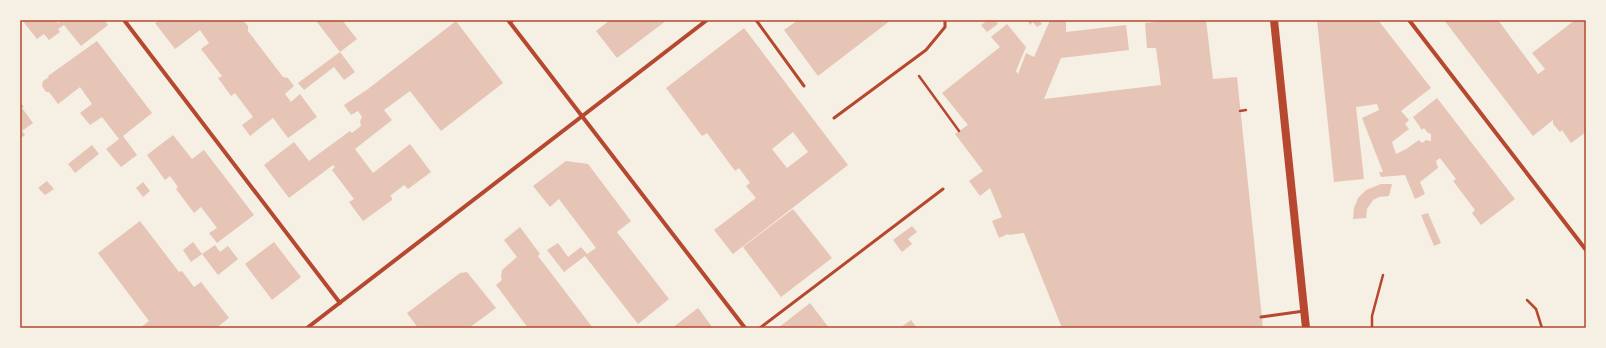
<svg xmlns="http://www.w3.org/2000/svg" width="1606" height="348" font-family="Commissioner,sans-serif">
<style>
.building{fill:#e6c5b7;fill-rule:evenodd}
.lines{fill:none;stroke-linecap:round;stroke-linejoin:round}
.path{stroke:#b5482f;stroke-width:2.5}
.service{stroke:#b5482f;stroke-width:3}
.minor{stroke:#b5482f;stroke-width:4}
.secondary{stroke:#b5482f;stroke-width:8}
.neatline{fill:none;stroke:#b5482f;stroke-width:1.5}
</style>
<rect width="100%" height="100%" fill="#f6efe4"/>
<g class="building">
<path d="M22,20H56L58,23L62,20H104L108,25L81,46L64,25L58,29L60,32L49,40L44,34L37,39Z"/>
<path d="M160,20H243L248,26V31L283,77L288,78L294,86L285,94L291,102L300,94L317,117L288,138L273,118L250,136L242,125L253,117L235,93L231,96L218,78L222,76L201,49L209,43L200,30L175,49L155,23Z"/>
<path d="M319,20H342L357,39L340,52L317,22Z"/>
<path d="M610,20H667L617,58L596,31Z"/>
<path d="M798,20H891L818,76L784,30Z"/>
<path d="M988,20H995L998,24L987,32L981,25Z"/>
<path d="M1027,20H1039L1042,24L1037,27L1033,22L1030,25Z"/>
<path d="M1050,20H1066V32L1126,25L1129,50L1061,58L1044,99L1161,85L1156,48H1147L1145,23L1173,20H1206L1213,79L1237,77L1263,328H1062L1024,233L1009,235L1008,234L999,238L992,221L1002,217L990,188L980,196L969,181L983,171L955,134L968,125L942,93L1000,47L991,37L1007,24L1026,47L1016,71L1018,74L1026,53L1034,57Z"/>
<path d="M1317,20H1378L1431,88L1401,111L1409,120L1405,124L1409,129L1392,142L1396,154L1406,149L1419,140L1422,143L1426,140L1431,141V134L1428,133L1424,128L1422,130L1413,117L1437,98L1515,199L1481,225L1472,213L1475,210L1453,181L1456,179L1440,158L1436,161L1438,168L1420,182L1425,194L1415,199L1405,175L1381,177L1379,172H1383L1362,118L1379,110L1377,104L1356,107L1364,179L1334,182Z"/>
<path d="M1444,20H1498L1538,74L1545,69L1532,53L1575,20H1586V132L1571,143L1562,130L1560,132L1553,124V120L1533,136Z"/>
<path d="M456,21L503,83L441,131L410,91L384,110L392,120L355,149L373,173L410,144L431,172L408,189L404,185L390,196L392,198V200L363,221L349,202L354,199L332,170L335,167L333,165L289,198L264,165L294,142L309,161L350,131L352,133L361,126L360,121L362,117L358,111L351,115L344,105L368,89Z"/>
<path d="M744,28L848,165L733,254L714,230L756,198L746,186L750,183L739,168L735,171L707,133L702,136L666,88ZM793,132L808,152L787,168L772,149Z"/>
<path d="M97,41L152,113L123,136L137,155L121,167L106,149L119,139L102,117L90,125L80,113L92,104L80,87L58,104L49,92H46L42,86L43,81L49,77L48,76Z"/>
<path d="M340,52L355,72L344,80L334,67L304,90L298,83Z"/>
<path d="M20,102L24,107L22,108L33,123L22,131L25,135L20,139Z"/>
<path d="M173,135L192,159L204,150L254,215L217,243L209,233L217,228L201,207L194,213L176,189L178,187L170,176L165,180L147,155Z"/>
<path d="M92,145L99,154L75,173L68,164Z"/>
<path d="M566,161L588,164L631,221L617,232L669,299L638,324L585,256L564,272L547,250L558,243L568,257L581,247L587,254L596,248L559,199L550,207L533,186Z"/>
<path d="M47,181L54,189L45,195L38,188Z"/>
<path d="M143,182L150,191L143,197L136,188Z"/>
<path d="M1381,184H1392L1389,196L1379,197L1373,200L1367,209L1366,218L1353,219L1354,208L1358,198L1366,190Z"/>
<path d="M793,209L832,258L781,297L743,247Z"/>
<path d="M1428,213L1441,243L1434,246L1421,215Z"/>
<path d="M140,221L179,272L182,271L194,287L201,282L229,318L216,328H140L149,321L98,253Z"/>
<path d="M912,226L917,232L908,239L912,244L902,252L893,240Z"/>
<path d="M520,227L540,254L538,256L593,328H528L496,285L502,280L501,276L502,270L517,257L504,240Z"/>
<path d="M193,242L202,254L191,262L183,250Z"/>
<path d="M274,242L301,277L272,300L245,264Z"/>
<path d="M215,245L220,252L228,246L238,259L218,275L202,254Z"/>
<path d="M467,272L496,308L469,328H418L407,313L460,273Z"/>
<path d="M810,303L829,328H778Z"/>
<path d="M698,308L713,328H672Z"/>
<path d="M911,320L917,328H900Z"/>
</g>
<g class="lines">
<g class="path">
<path d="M919,76L959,131"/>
<path d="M1240,111L1246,110"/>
<path d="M1527,300L1536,309L1542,328"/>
<path d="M1372,328V316L1383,275"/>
</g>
<g class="service">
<path d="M756,20L804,86"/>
<path d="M510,22L514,20"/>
<path d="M834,118L926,50L945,27V20"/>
<path d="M1261,317L1304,311"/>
<path d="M760,328L943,189"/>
</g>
<g class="minor">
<path d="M124,20L340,303"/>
<path d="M508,20L745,328"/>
<path d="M1409,20L1586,250"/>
<path d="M307,328L707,20"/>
</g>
<path class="secondary" d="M1274,20L1306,328"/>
</g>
<rect width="1606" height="348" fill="none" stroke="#f6efe4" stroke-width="42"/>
<rect x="21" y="21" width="1564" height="306" class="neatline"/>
</svg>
